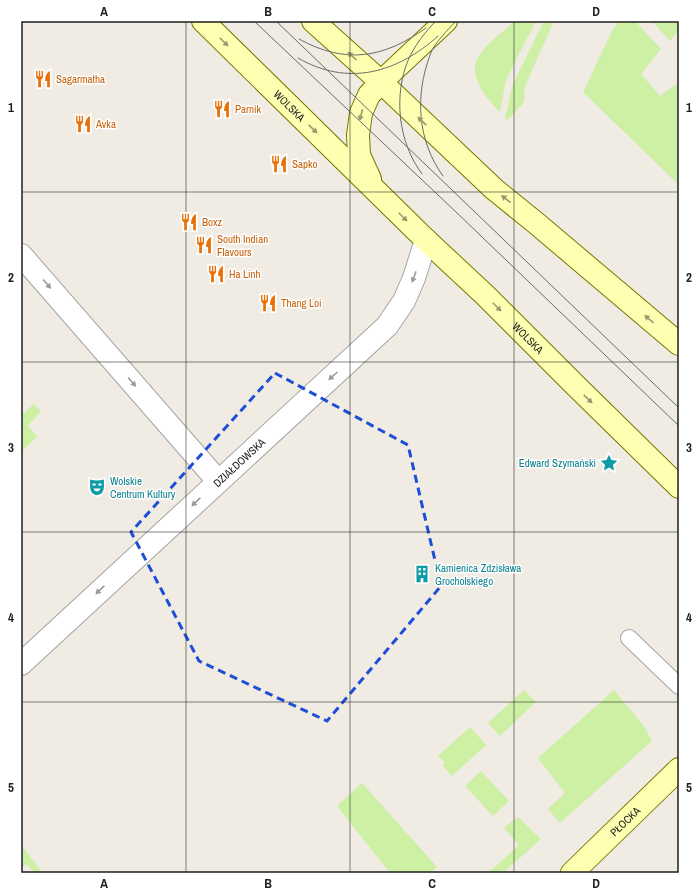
<svg xmlns="http://www.w3.org/2000/svg" width="700" height="894" font-family="'Archivo Narrow',sans-serif">
<style>
.grass{fill:#cdf0a4}
.lines{fill:none;stroke-linecap:round;stroke-linejoin:round}
.lane-casing{stroke:#a5a5a5;stroke-width:18}
.street-casing{stroke:#a5a5a5;stroke-width:24}
.secondary-casing{stroke:#747a00;stroke-width:24}
.lane{stroke:#fff;stroke-width:16}
.street{stroke:#fff;stroke-width:22}
.secondary{stroke:#ffffb2;stroke-width:22}
.tram{stroke:#6c6c6c;stroke-width:1}
.oneway{fill:#9a9a6f}
.oneway2{fill:#9a9a9a}
.marked{fill:none;stroke:#1d4ed8;stroke-width:3;stroke-dasharray:8 5;stroke-linejoin:round}
.grid{fill:none;stroke:#1e1e1e;stroke-width:1;stroke-opacity:0.55}
.labels{text-anchor:middle;dominant-baseline:central;stroke-width:3;stroke-linejoin:round;paint-order:stroke}
.food-label{font-size:11px;fill:#c56008;stroke:#fff;text-anchor:start}
.street-label{font-size:11px;fill:#1e1e1e;stroke:#fff}
.culture-label{font-size:11px;fill:#0d838f;stroke:#fff;text-anchor:start}
.neatline{fill:none;stroke:#1e1e1e;stroke-width:1.5}
.grid-label{font-size:13px;text-anchor:middle;font-weight:bold;fill:#1e1e1e}
</style>
<rect width="100%" height="100%" fill="#f0ebe3"/>
<g class="grass">
<path d="M515,21H536L506,80L500,112C487,99 466,75 479,56C488,42 503,32 515,21Z"/>
<path d="M544,21H554L525,86L524,102L508,120L505,118L513,84Z"/>
<path d="M619,21H635L661,49L641,74L660,96L679,82V185L583,92L612,31Z"/>
<path d="M652,21H679V30L670,41Z"/>
<path d="M34,404L41,411L28,426L37,437L21,452V416Z"/>
<path d="M524,690L536,702L500,736L488,723Z"/>
<path d="M614,690L644,726L652,741L560,823L548,809L565,793L538,758Z"/>
<path d="M470,727L486,745L452,776L443,766L445,763L438,756Z"/>
<path d="M481,771L509,801L493,816L465,786Z"/>
<path d="M362,783L437,867L430,873H390L337,806Z"/>
<path d="M518,817L541,839L503,873H488L519,845L504,828Z"/>
<path d="M21,845L41,870L37,873H35L26,864L21,868Z"/>
</g>
<g class="lines">
<g class="lane-casing">
<path id="lane" d="M629,638L679,686"/>
</g>
<g class="street-casing">
<g id="street">
<path d="M21,255L218,481"/>
<path id="s1" d="M21,664L387,326L404,301L414,278L426,240"/>
</g>
</g>
<g class="secondary-casing">
<g id="secondary">
<path id="s2" d="M203,21L426,240L485,295L575,385L679,487"/>
<path d="M313,21L381,82L494,189L536,223L679,344"/>
<path d="M370,179L359,155L358,135L361,113L369,95L381,82L446,21"/>
<path id="s3" d="M572,873L679,769"/>
</g>
</g>
<use href="#lane" class="lane"/>
<use href="#street" class="street"/>
<use href="#secondary" class="secondary"/>
<g class="tram">
<path d="M254,21L456,212L679,426"/>
<path d="M276,21L679,408"/>
<path d="M299,39C346,65 384,58 426,28"/>
<path d="M298,58C348,87 397,73 438,36"/>
<path d="M422,174C398,142 393,95 409,58C416,44 425,32 436,21"/>
<path d="M443,176C417,140 415,96 430,55C434,43 448,30 456,21"/>
</g>
</g>
<defs><path id="oneway-solid" d="M-6-.8H1V-3.2L6.5 0L1 3.2V.8H-6Z"/></defs>
<g class="oneway">
<use href="#oneway-solid" transform="translate(224 42) rotate(45)"/>
<use href="#oneway-solid" transform="translate(352 56) rotate(-138)"/>
<use href="#oneway-solid" transform="translate(361 115) rotate(106)"/>
<use href="#oneway-solid" transform="translate(422 121) rotate(-137)"/>
<use href="#oneway-solid" transform="translate(313 129) rotate(44)"/>
<use href="#oneway-solid" transform="translate(506 199) rotate(-142)"/>
<use href="#oneway-solid" transform="translate(403 217) rotate(45)"/>
<use href="#oneway-solid" transform="translate(497 307) rotate(45)"/>
<use href="#oneway-solid" transform="translate(649 319) rotate(-140)"/>
<use href="#oneway-solid" transform="translate(588 399) rotate(44)"/>
</g>
<g class="oneway2">
<use href="#oneway-solid" transform="translate(414 277) rotate(110)"/>
<use href="#oneway-solid" transform="translate(47 284) rotate(49)"/>
<use href="#oneway-solid" transform="translate(333 376) rotate(138)"/>
<use href="#oneway-solid" transform="translate(132 382) rotate(49)"/>
<use href="#oneway-solid" transform="translate(196 502) rotate(137)"/>
<use href="#oneway-solid" transform="translate(100 590) rotate(137)"/>
</g>
<path class="marked" d="M275,373L408,445L441,586L327,721L199,661L131,532Z"/>
<path class="grid" d="M186,21V873M350,21V873M514,21V873M21,192H679M21,362H679M21,532H679M21,702H679"/>
<defs>
<g id="restaurant-bare" transform="scale(1.38)"><path d="M-5-6h1v4h1v-4h1v4h1v-4h1v5L-1.5 .5V6h-2V.5L-5-1ZM5-6V6H3V1.5H1.5Q1.5-4 5-6Z" fill="#e8710a" stroke="#fff" stroke-width="2.5" paint-order="stroke"/></g>
<g id="sight-bare" transform="scale(1.38)"><path d="M0-6L1.8-2.2L6-1.7L2.9 1.2L3.7 5.4L0 3.3L-3.7 5.4L-2.9 1.2L-6-1.7L-1.8-2.2Z" fill="#0f9aa8" stroke="#fff" stroke-width="2.5" paint-order="stroke"/></g>
<g id="theatre-bare" transform="scale(1.38)"><path d="M-5-5.5Q0-4 5-5.5V0Q5 5 0 6Q-5 5-5 0ZM-3.3-2.5H-1v1.5H-3.3ZM1-2.5H3.3v1.5H1ZM-2.8 1Q0 5.5 2.8 1Z" fill="#0f9aa8" stroke="#fff" stroke-width="2.5" paint-order="stroke"/></g>
<g id="building-bare" transform="scale(1.38)"><path d="M-4-6H4V6H1V3H-1V6H-4ZM-2.5-4.3h1.7v1.8h-1.7ZM.8-4.3h1.7v1.8H.8ZM-2.5-1h1.7V.8h-1.7ZM.8-1h1.7V.8H.8Z" fill="#0f9aa8" stroke="#fff" stroke-width="2.5" paint-order="stroke"/></g>
</defs>
<g fill-rule="evenodd">
<use href="#restaurant-bare" x="43" y="79"/>
<use href="#restaurant-bare" x="222" y="109"/>
<use href="#restaurant-bare" x="83" y="124"/>
<use href="#restaurant-bare" x="279" y="164"/>
<use href="#restaurant-bare" x="189" y="222"/>
<use href="#restaurant-bare" x="204" y="245"/>
<use href="#restaurant-bare" x="216" y="274"/>
<use href="#restaurant-bare" x="268" y="303"/>
<use href="#sight-bare" x="609" y="463"/>
<use href="#theatre-bare" x="97" y="487"/>
<use href="#building-bare" x="422" y="574"/>
</g>
<g class="labels">
<g class="food-label">
<text x="56" y="79">Sagarmatha</text>
<text x="235" y="109">Parnik</text>
<text x="96" y="124">Avka</text>
<text x="292" y="164">Sapko</text>
<text x="202" y="222">Boxz</text>
<text x="217" y="239">South Indian<tspan x="217" dy="13">Flavours</tspan></text>
<text x="229" y="274">Ha Linh</text>
<text x="281" y="303">Thang Loi</text>
</g>
<g class="street-label">
<text stroke="none"><textPath href="#s2" startOffset="121">WOLSKA</textPath></text>
<text stroke="none"><textPath href="#s2" startOffset="454">WOLSKA</textPath></text>
<text stroke="none"><textPath href="#s1" startOffset="297">DZIAŁDOWSKA</textPath></text>
<text stroke="none"><textPath href="#s3" startOffset="74">PŁOCKA</textPath></text>
</g>
<g class="culture-label">
<text x="596" y="463" text-anchor="end">Edward Szymański</text>
<text x="110" y="481">Wolskie<tspan x="110" dy="13">Centrum Kultury</tspan></text>
<text x="435" y="568">Kamienica Zdzisława<tspan x="435" dy="13">Grocholskiego</tspan></text>
</g>
</g>
<rect width="700" height="894" fill="none" stroke="#ffffff" stroke-width="44"/>
<rect x="22" y="22" width="656" height="850" class="neatline"/>
<g class="grid-label">
<text x="104" y="16">A</text>
<text x="268" y="16">B</text>
<text x="432" y="16">C</text>
<text x="596" y="16">D</text>
<text x="11" y="112">1</text>
<text x="689" y="112">1</text>
<text x="11" y="282">2</text>
<text x="689" y="282">2</text>
<text x="11" y="452">3</text>
<text x="689" y="452">3</text>
<text x="11" y="622">4</text>
<text x="689" y="622">4</text>
<text x="11" y="792">5</text>
<text x="689" y="792">5</text>
<text x="104" y="888">A</text>
<text x="268" y="888">B</text>
<text x="432" y="888">C</text>
<text x="596" y="888">D</text>
</g>
</svg>
